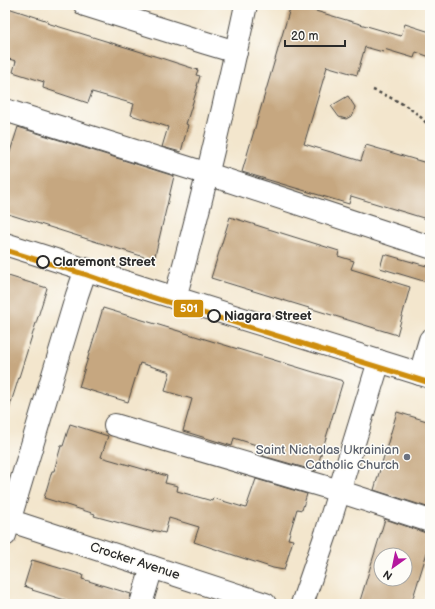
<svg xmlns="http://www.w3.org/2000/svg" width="435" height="609" font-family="'Balsamiq Sans',sans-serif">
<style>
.building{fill:#c6a780;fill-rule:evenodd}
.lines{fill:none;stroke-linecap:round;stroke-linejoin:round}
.minor-casing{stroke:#494743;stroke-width:24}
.major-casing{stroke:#494743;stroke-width:24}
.path{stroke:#494743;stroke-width:2.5;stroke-dasharray:3 3;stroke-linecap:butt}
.minor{stroke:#fff;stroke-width:22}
.major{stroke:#fff;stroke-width:22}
.tram-1-casing{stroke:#fdfcf7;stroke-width:8}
.tram-1{stroke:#ce8d09;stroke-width:5}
.stop-dot{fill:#fdfcf7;stroke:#2b2b2b;stroke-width:2}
.worship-dot{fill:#6b7280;stroke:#fdfcf7;stroke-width:1.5}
.labels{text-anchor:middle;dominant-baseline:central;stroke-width:3;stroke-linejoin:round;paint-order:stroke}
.stop-label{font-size:13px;font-weight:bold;fill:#2b2b2b;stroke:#fdfcf7;text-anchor:start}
.worship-label{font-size:13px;fill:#5b616d;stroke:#fdfcf7;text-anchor:end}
.street-label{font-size:13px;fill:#2b2b2b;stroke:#fdfcf7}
.line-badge{stroke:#fdfcf7;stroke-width:1.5}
.badge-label{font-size:11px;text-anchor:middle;font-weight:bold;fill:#fff}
</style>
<rect width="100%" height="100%" fill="#fdfcf7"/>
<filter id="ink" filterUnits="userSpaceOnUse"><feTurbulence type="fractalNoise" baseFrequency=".025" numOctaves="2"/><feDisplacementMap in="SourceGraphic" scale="8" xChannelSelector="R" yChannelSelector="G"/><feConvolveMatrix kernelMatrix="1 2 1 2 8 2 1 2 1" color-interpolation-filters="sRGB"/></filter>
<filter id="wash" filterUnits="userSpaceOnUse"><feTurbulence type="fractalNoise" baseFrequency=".012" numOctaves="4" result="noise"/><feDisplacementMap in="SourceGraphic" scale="16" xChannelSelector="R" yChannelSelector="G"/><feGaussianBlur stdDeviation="0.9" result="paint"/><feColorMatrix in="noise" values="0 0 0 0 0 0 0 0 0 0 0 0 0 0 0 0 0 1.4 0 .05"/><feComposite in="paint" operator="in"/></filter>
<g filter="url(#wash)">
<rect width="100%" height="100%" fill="#f3e6cd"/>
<g id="blocks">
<g class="building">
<path d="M291,5H295L401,36L405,24L430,32V57L416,52L414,58L384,49L383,52L365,47L357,75L326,66L327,67L304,144L361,161L366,145L430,164V220L351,196L349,204L242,172Z"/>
<path d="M5,7L48,21L47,23L161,58L198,70L196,75L200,76L197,86H198L186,124L188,125L181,152L162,147L168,127L131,115L134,104L92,92L88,103L43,88L44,82L13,72L16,61L5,58Z"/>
<path d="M348,96L355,107L353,115L346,119L339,117L331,106Z"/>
<path d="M18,127L174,176L154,260L5,213V157L8,158Z"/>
<path d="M230,217L339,251L338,256L354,261L351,269L410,287L397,335L211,278Z"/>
<path d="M384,254L430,267V283L380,268Z"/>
<path d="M5,275L47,288L9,409L5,408Z"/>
<path d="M103,308L343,381L316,471L263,456L266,448L234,438L232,446L183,431L192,399L165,391L170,372L140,363L128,402L79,387Z"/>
<path d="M397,412L430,422V508L374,490Z"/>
<path d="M70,424L108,436L101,457L167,476L165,483L178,486L177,491L212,501L213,498L246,508L256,479L307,494L302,510L297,509L288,539L293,540L284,570L273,568L194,542L199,527L169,518L165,533L153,530V532L94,516L95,514L44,498L52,471H54L61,446H63Z"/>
<path d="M385,519L426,533H430V543L411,604H359ZM381,555H405V579H381Z"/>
<path d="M32,560L83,575L82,579L131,594L129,604H78L32,590L33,589L24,586Z"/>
</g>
</g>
</g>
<g filter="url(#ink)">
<use href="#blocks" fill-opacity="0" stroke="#494743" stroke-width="1"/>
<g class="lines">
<g class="minor-casing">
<g id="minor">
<path d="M85,5L206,43L236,52"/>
<path d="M5,110L208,174L430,247"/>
<path d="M175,298C202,201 225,103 246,5"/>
<path d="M420,374L430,340"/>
<path d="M115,425L326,487L430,521"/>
<path d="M5,519L265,604"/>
<path d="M5,535L77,295L86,269"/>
<path d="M141,604L152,567"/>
<path d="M302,604L326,534L379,361"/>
</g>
</g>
<g class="major-casing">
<path id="major" d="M5,244L150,290L430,377"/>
</g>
<g class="path">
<path d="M373,90C394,99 416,108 430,128"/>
<path d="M430,164V163"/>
</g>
<use href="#minor" class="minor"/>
<use href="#major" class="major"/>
<g class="tram-1-casing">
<path id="tram-1" d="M5,250L84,274L148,296L430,383"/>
</g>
<use href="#tram-1" class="tram-1"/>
</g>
</g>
<g class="stop-dot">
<circle cx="43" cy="262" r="6"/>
<circle cx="214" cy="316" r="6"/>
</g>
<circle class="worship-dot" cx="407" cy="457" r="4"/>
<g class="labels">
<g class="stop-label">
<text x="53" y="262">Claremont Street</text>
<text x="224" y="316">Niagara Street</text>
</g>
<g class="worship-label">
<text x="399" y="450">Saint Nicholas Ukrainian<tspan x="399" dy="15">Catholic Church</tspan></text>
</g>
<g class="street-label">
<text transform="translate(135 561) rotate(18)">Crocker Avenue</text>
</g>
</g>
<rect class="line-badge" x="173" y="299" width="31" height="19" rx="4" fill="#ce8d09"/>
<g class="badge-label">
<text x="189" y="312">501</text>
</g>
<rect width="435" height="609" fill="none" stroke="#fdfcf7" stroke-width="20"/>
<g transform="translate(393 567) rotate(213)"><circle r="19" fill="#fdfcf7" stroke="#a9a8a5"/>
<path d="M0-3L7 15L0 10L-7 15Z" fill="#b5179e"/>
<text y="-6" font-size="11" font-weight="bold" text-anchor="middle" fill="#2b2b2b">N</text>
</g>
<path d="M285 40v6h60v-6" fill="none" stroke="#2b2b2b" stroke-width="2"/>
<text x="291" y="40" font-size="12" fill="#2b2b2b" stroke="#fdfcf7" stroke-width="3" paint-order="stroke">20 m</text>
</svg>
